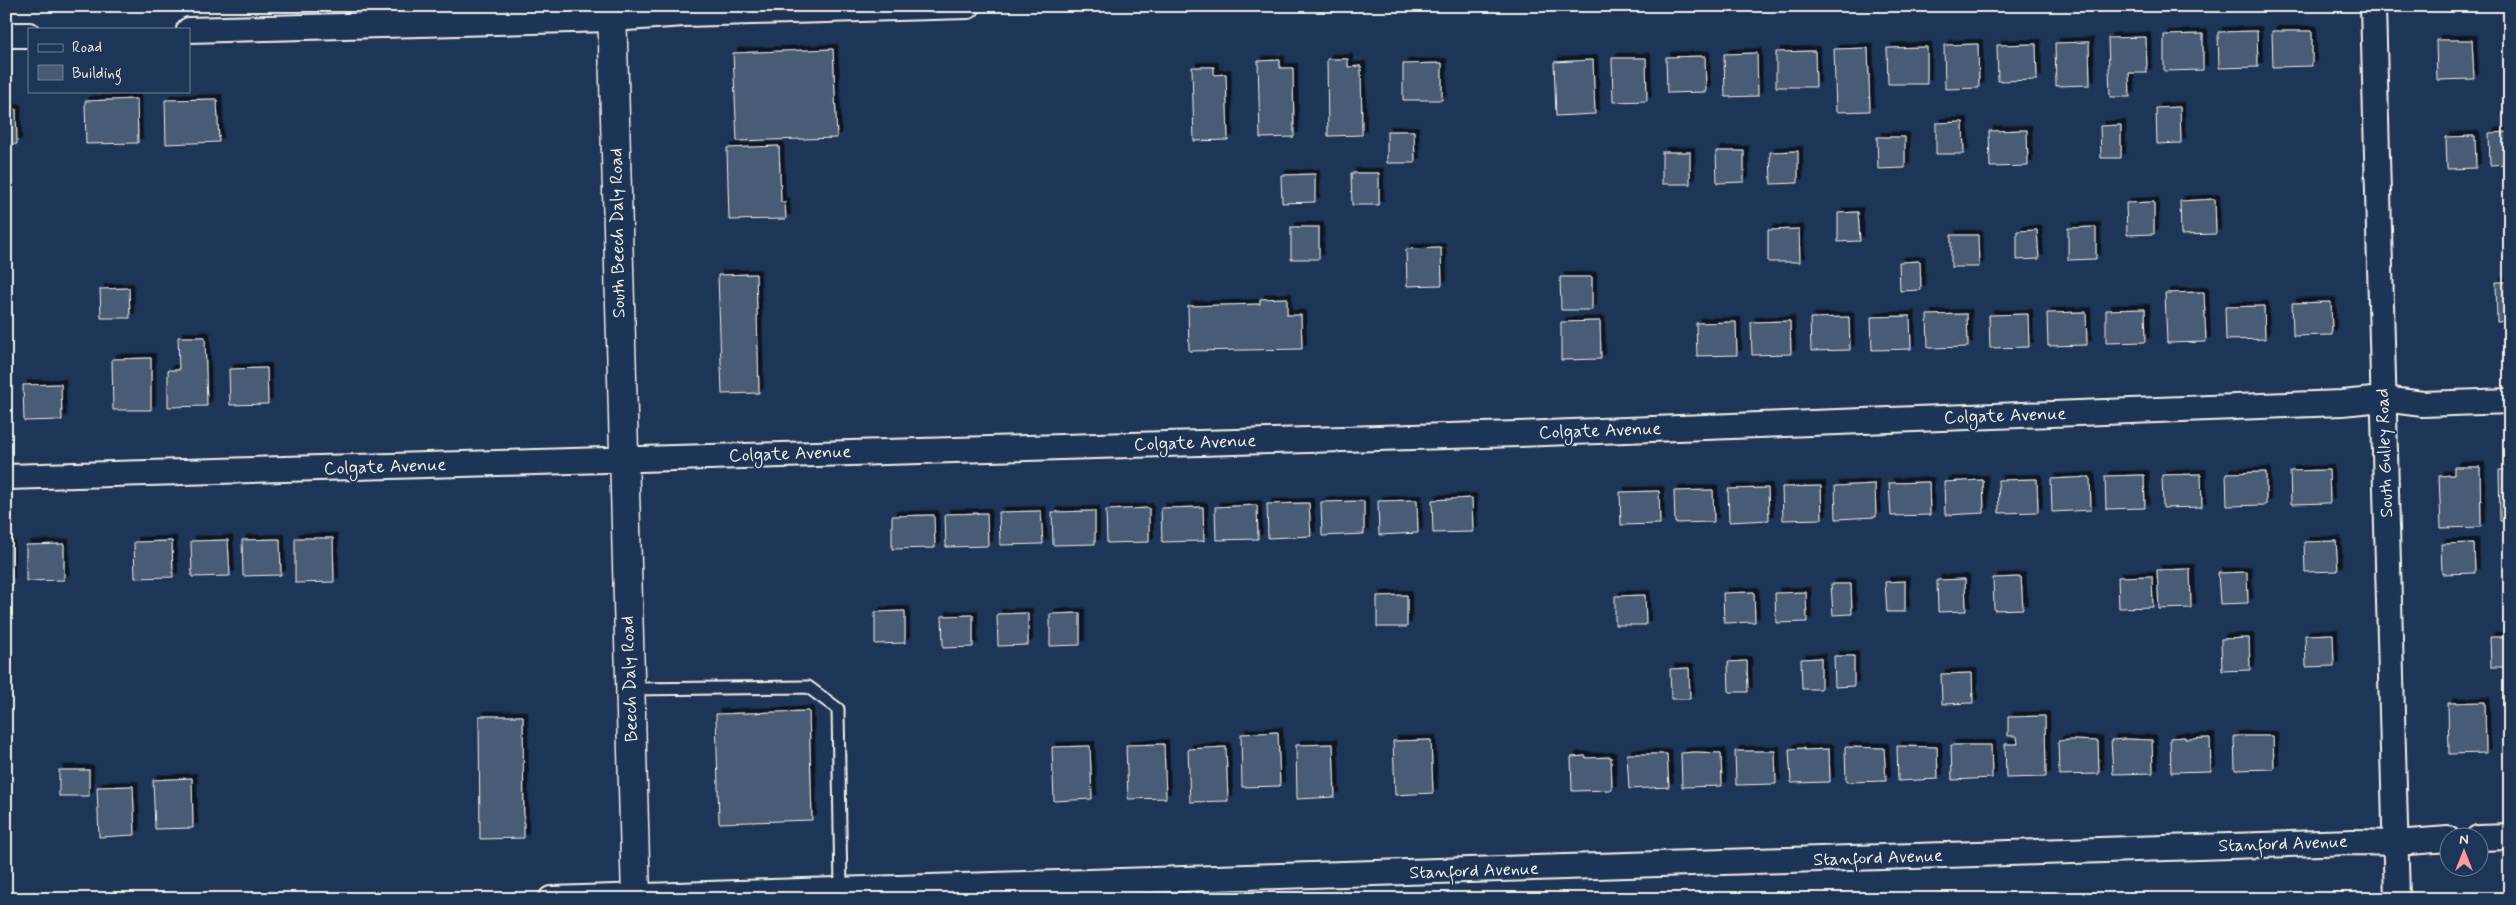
<svg xmlns="http://www.w3.org/2000/svg" width="2516" height="905" font-family="Mynerve,sans-serif">
<style>
.building{fill:#485b74;stroke:#f4f1e8;filter:url(#shadow)}
.lines{fill:none;stroke-linecap:round;stroke-linejoin:round}
.service-casing{stroke:#f4f1e8;stroke-width:15}
.minor-casing{stroke:#f4f1e8;stroke-width:28}
.secondary-casing{stroke:#f4f1e8;stroke-width:31}
.service{stroke:#1d3557;stroke-width:11}
.minor{stroke:#1d3557;stroke-width:24}
.secondary{stroke:#1d3557;stroke-width:28}
.labels{text-anchor:middle;dominant-baseline:central;stroke-width:4;stroke-linejoin:round;paint-order:stroke}
.street-label{font-size:18px;fill:#f4f1e8;stroke:#1d3557}
</style>
<defs>
<filter id="shadow"><feDropShadow dx="4.5" dy="-4.5" stdDeviation="0" flood-color="#0009"/></filter>
</defs>
<rect width="100%" height="100%" fill="#1d3557"/>
<filter id="ink" filterUnits="userSpaceOnUse"><feTurbulence type="fractalNoise" baseFrequency=".02" numOctaves="2"/><feDisplacementMap in="SourceGraphic" scale="10" xChannelSelector="R" yChannelSelector="G"/><feConvolveMatrix kernelMatrix="1 2 1 2 8 2 1 2 1" color-interpolation-filters="sRGB"/></filter>
<g filter="url(#ink)">
<g class="building">
<path d="M2257,31L2258,67L2219,68L2218,32Z"/>
<path d="M2272,31H2312V66L2273,67Z"/>
<path d="M2203,34V70L2164,71V35Z"/>
<path d="M2146,37L2147,73H2129L2130,97H2110L2108,38Z"/>
<path d="M2436,40H2472L2474,79L2437,80Z"/>
<path d="M2089,42L2090,85L2056,86L2055,43Z"/>
<path d="M1978,44L1979,88L1945,89L1944,45Z"/>
<path d="M2036,44L2037,80L1998,81L1997,45Z"/>
<path d="M1927,47V84H1888L1887,48Z"/>
<path d="M1868,48L1870,111L1836,112L1834,49Z"/>
<path d="M833,49L837,138L737,141L733,53Z"/>
<path d="M1815,51L1816,87H1776V52Z"/>
<path d="M1757,53L1758,96L1725,97L1724,54Z"/>
<path d="M1705,56L1706,92L1667,93L1666,57Z"/>
<path d="M1612,58H1646L1647,101L1613,102Z"/>
<path d="M1327,59H1348V67L1361,66L1362,135L1328,136Z"/>
<path d="M1280,60V68H1293L1294,137L1260,138L1258,61Z"/>
<path d="M1593,60L1595,114L1556,116L1554,62Z"/>
<path d="M1442,63V100H1403V64Z"/>
<path d="M1192,67H1214V75L1226,74L1228,140L1194,141Z"/>
<path d="M137,99L138,143L86,144L85,101Z"/>
<path d="M217,99L219,142L166,144L165,100Z"/>
<path d="M2180,107L2181,143L2157,144L2156,108Z"/>
<path d="M6,109H16L17,144L6,145Z"/>
<path d="M1963,122L1964,154H1936V123Z"/>
<path d="M2121,125V158H2101L2100,126Z"/>
<path d="M2027,130L2028,166L1990,167L1989,131Z"/>
<path d="M1387,131H1414L1415,163H1387Z"/>
<path d="M2510,132V164L2490,165L2489,133Z"/>
<path d="M2475,136L2476,168L2447,169L2446,137Z"/>
<path d="M1877,137H1905V168L1878,169Z"/>
<path d="M779,146L781,202H785L786,219L729,220L727,148Z"/>
<path d="M1716,151H1744V182L1717,183Z"/>
<path d="M1798,151V183L1771,184L1770,152Z"/>
<rect x="1662" y="152" width="28" height="32"/>
<path d="M1351,173H1379V205H1352Z"/>
<path d="M1315,174V202L1282,203L1281,175Z"/>
<path d="M2215,199L2216,234L2181,235L2180,201Z"/>
<path d="M2154,202V234L2127,235L2126,203Z"/>
<path d="M1858,212L1860,241L1838,242V213Z"/>
<rect x="1291" y="227" width="28" height="32"/>
<path d="M2096,227V259L2068,260V228Z"/>
<path d="M1799,229L1800,262H1768V230Z"/>
<path d="M2037,230L2039,259L2017,260V231Z"/>
<path d="M1951,235H1978L1979,267H1951Z"/>
<path d="M1441,248L1442,285L1407,286L1406,249Z"/>
<path d="M1920,261L1921,290L1900,291L1899,262Z"/>
<path d="M756,274L759,393L722,394L718,275Z"/>
<path d="M1560,277H1592V310H1561Z"/>
<path d="M2496,282H2510V321L2497,322Z"/>
<path d="M129,288L130,318H101L100,289Z"/>
<path d="M2204,292L2206,342L2167,343L2165,293Z"/>
<path d="M1287,298V315H1301L1302,349L1189,351L1188,306L1260,304V299Z"/>
<path d="M2331,302L2332,335L2293,336L2292,303Z"/>
<path d="M2264,306L2265,339L2226,340L2225,307Z"/>
<path d="M2145,309L2146,342L2106,343V310Z"/>
<path d="M2086,312L2087,345L2048,346L2047,313Z"/>
<path d="M1967,314L1968,347L1928,348L1927,315Z"/>
<path d="M2028,314L2029,347L1990,348L1989,315Z"/>
<path d="M1910,316L1911,349L1872,350L1871,317Z"/>
<path d="M1849,317L1850,350L1811,351L1810,318Z"/>
<path d="M1600,321L1601,359L1561,360V322Z"/>
<path d="M1790,321L1791,354L1752,355L1751,322Z"/>
<path d="M1736,322L1737,355L1697,356L1696,323Z"/>
<path d="M178,337H205L207,406L168,407V370H179Z"/>
<path d="M151,358V410H113L112,359Z"/>
<path d="M267,368L268,404L230,405L229,369Z"/>
<path d="M61,384L62,420L24,421L23,385Z"/>
<path d="M2454,467H2480L2481,527L2441,528L2439,476L2454,475Z"/>
<path d="M2329,470L2330,503L2291,504L2290,471Z"/>
<path d="M2499,470H2510V521H2500Z"/>
<path d="M2266,472V505L2227,506L2226,473Z"/>
<path d="M2201,474L2202,507L2163,508L2162,475Z"/>
<path d="M2144,475L2145,508L2106,509L2105,476Z"/>
<path d="M2090,477L2091,510L2052,512L2051,479Z"/>
<path d="M2037,479L2038,512L1999,513L1998,480Z"/>
<path d="M1983,480L1984,513L1945,515L1944,482Z"/>
<path d="M1929,482L1930,515L1891,516L1889,483Z"/>
<path d="M1875,484L1876,517L1836,519L1835,486Z"/>
<path d="M1821,486L1822,519L1783,520L1782,487Z"/>
<path d="M1768,488L1769,520L1729,522L1728,489Z"/>
<path d="M1713,490L1714,522L1675,523L1674,491Z"/>
<path d="M1659,491L1660,524L1621,525L1620,492Z"/>
<path d="M1472,498L1473,532L1433,533L1432,500Z"/>
<path d="M1417,500L1418,533L1379,535L1378,501Z"/>
<path d="M1364,501V534L1322,536L1321,502Z"/>
<path d="M1309,503L1311,536L1268,538L1267,504Z"/>
<path d="M1257,505L1258,539L1216,540L1215,507Z"/>
<path d="M1203,507L1204,541L1162,542L1161,508Z"/>
<path d="M1149,508V542L1107,543L1106,510Z"/>
<path d="M1041,511L1043,544L1000,545L999,512Z"/>
<path d="M1095,511V544L1053,545L1052,512Z"/>
<path d="M987,513L988,546L946,547L945,514Z"/>
<path d="M934,515L935,548L892,549V516Z"/>
<path d="M295,538H333L334,582L295,583Z"/>
<path d="M280,539L281,575L243,576L242,540Z"/>
<path d="M228,540L230,576L192,577L191,541Z"/>
<path d="M172,541L173,577L135,578L134,542Z"/>
<path d="M2336,541L2338,571L2305,572L2304,542Z"/>
<path d="M2474,543L2475,573L2442,574L2441,544Z"/>
<path d="M64,544V580L26,581V545Z"/>
<rect x="6" y="545" width="4" height="36"/>
<path d="M2190,569L2191,608L2159,609L2157,570Z"/>
<path d="M2247,572L2248,603L2220,604L2218,573Z"/>
<path d="M2152,576L2153,607L2119,608L2118,577Z"/>
<path d="M2021,577L2023,609L1994,610L1993,578Z"/>
<path d="M1965,579L1966,611L1938,612L1937,580Z"/>
<path d="M1905,581V612H1887L1885,582Z"/>
<path d="M1831,584H1851L1852,614L1833,615Z"/>
<path d="M1754,592L1755,622L1724,623L1723,593Z"/>
<path d="M1806,592L1807,622L1776,623L1775,593Z"/>
<path d="M1407,595V627H1377V596Z"/>
<path d="M1645,595L1646,625H1615V596Z"/>
<path d="M905,611V643L875,644V612Z"/>
<path d="M1028,613V645L998,646L997,614Z"/>
<path d="M1080,613V645L1050,646V614Z"/>
<path d="M973,615V647L943,648L942,616Z"/>
<path d="M2333,634L2334,666L2306,667L2305,635Z"/>
<path d="M2490,637H2510V667H2491Z"/>
<path d="M2249,638L2250,670L2222,671L2221,639Z"/>
<path d="M1834,656H1854V686L1835,687Z"/>
<path d="M1821,658V689H1802L1801,659Z"/>
<path d="M1747,661L1748,692H1729L1728,662Z"/>
<path d="M1689,668L1690,699H1671L1670,669Z"/>
<path d="M1972,673L1973,703L1942,704L1941,674Z"/>
<path d="M2485,702L2486,753L2449,754L2448,703Z"/>
<path d="M2506,702H2510V753H2507Z"/>
<path d="M809,711L812,820L719,823L716,714Z"/>
<path d="M479,716H523L524,838L480,839Z"/>
<path d="M2045,716L2046,777L2006,778L2005,744H2018L2017,736H2008V717Z"/>
<path d="M1278,732L1280,786L1242,787L1241,734Z"/>
<path d="M2234,736H2273L2274,769L2235,770Z"/>
<path d="M2185,737V739L2210,738L2211,771L2171,772L2170,738Z"/>
<path d="M2126,739L2152,740L2153,773L2113,774L2111,740Z"/>
<path d="M1431,740L1433,793L1395,795L1393,741Z"/>
<path d="M2072,740L2098,741L2099,774L2059,775L2058,741Z"/>
<path d="M1164,744L1166,798L1128,799L1126,745Z"/>
<path d="M1333,744L1335,797L1297,799L1296,745Z"/>
<path d="M1951,745H1991L1992,778L1952,780Z"/>
<path d="M1090,746L1092,799L1054,801L1052,747Z"/>
<path d="M1897,746L1937,747L1938,779L1898,781Z"/>
<path d="M1226,747L1228,801L1190,802L1188,749Z"/>
<path d="M1845,747L1884,748L1886,781L1846,782Z"/>
<path d="M1804,748V750L1829,749L1830,782L1791,783L1789,749Z"/>
<path d="M1735,751H1775L1776,784L1736,785Z"/>
<path d="M1695,752L1721,753L1722,786L1682,787L1681,753Z"/>
<path d="M1627,754H1667L1669,787L1629,789Z"/>
<path d="M1586,756V758L1611,757L1612,790L1572,791L1571,757Z"/>
<rect x="59" y="770" width="30" height="26"/>
<path d="M192,778L193,828L155,829L153,780Z"/>
<path d="M133,786L135,835L99,837L97,787Z"/>
</g>
<g class="lines">
<g class="service-casing">
<path id="service" d="M630,689L808,687L838,709L841,890"/>
</g>
<g class="minor-casing">
<g id="minor">
<path d="M2373,6L2397,899"/>
<path d="M189,30L612,19L684,14L968,6"/>
<path d="M6,35H29"/>
<path d="M6,477L1518,434L2342,403L2383,399L2423,404L2510,401"/>
<path d="M2478,838L2510,837"/>
<path d="M551,899L2354,842L2396,843L2448,839"/>
</g>
</g>
<g class="secondary-casing">
<path id="secondary" d="M612,6L636,899"/>
</g>
<use href="#service" class="service"/>
<use href="#minor" class="minor"/>
<use href="#secondary" class="secondary"/>
</g>
</g>
<g class="labels">
<g class="street-label">
<text transform="translate(618 233) rotate(-91)">South Beech Daly Road</text>
<text transform="translate(2005 416) rotate(-2)">Colgate Avenue</text>
<text transform="translate(1600 431) rotate(-2)">Colgate Avenue</text>
<text transform="translate(1195 443) rotate(-2)">Colgate Avenue</text>
<text transform="translate(2385 453) rotate(-92)">South Gulley Road</text>
<text transform="translate(790 454) rotate(-2)">Colgate Avenue</text>
<text transform="translate(385 467) rotate(-2)">Colgate Avenue</text>
<text transform="translate(630 679) rotate(-92)">Beech Daly Road</text>
<text transform="translate(2283 844) rotate(-2)">Stanford Avenue</text>
<text transform="translate(1878 858) rotate(-2)">Stanford Avenue</text>
<text transform="translate(1474 871) rotate(-2)">Stanford Avenue</text>
</g>
</g>
<rect width="2516" height="905" fill="none" stroke="#1d3557" stroke-width="25"/>
<rect x="12" y="12" width="2491" height="880" fill="none" stroke="#f4f1e8" stroke-width="2" filter="url(#ink)"/>
<rect x="28" y="28" width="162" height="65" fill="#1d3557" stroke="#738091"/>
<rect x="38" y="44" width="25" height="8" fill="#1d3557" stroke="#738091"/>
<text x="72" y="52" font-size="15" fill="#f4f1e8">Road</text>
<rect x="38" y="65" width="25" height="15" fill="#485b74" stroke="#738091"/>
<text x="72" y="78" font-size="15" fill="#f4f1e8">Building</text>
<g transform="translate(2464 852)"><circle r="24" fill="#1d3557" stroke="#738091"/>
<path d="M0-4L9 19L0 12L-9 19Z" fill="#ff9aa2"/>
<text y="-8" font-size="14" font-weight="bold" text-anchor="middle" fill="#f4f1e8">N</text>
</g>
</svg>
